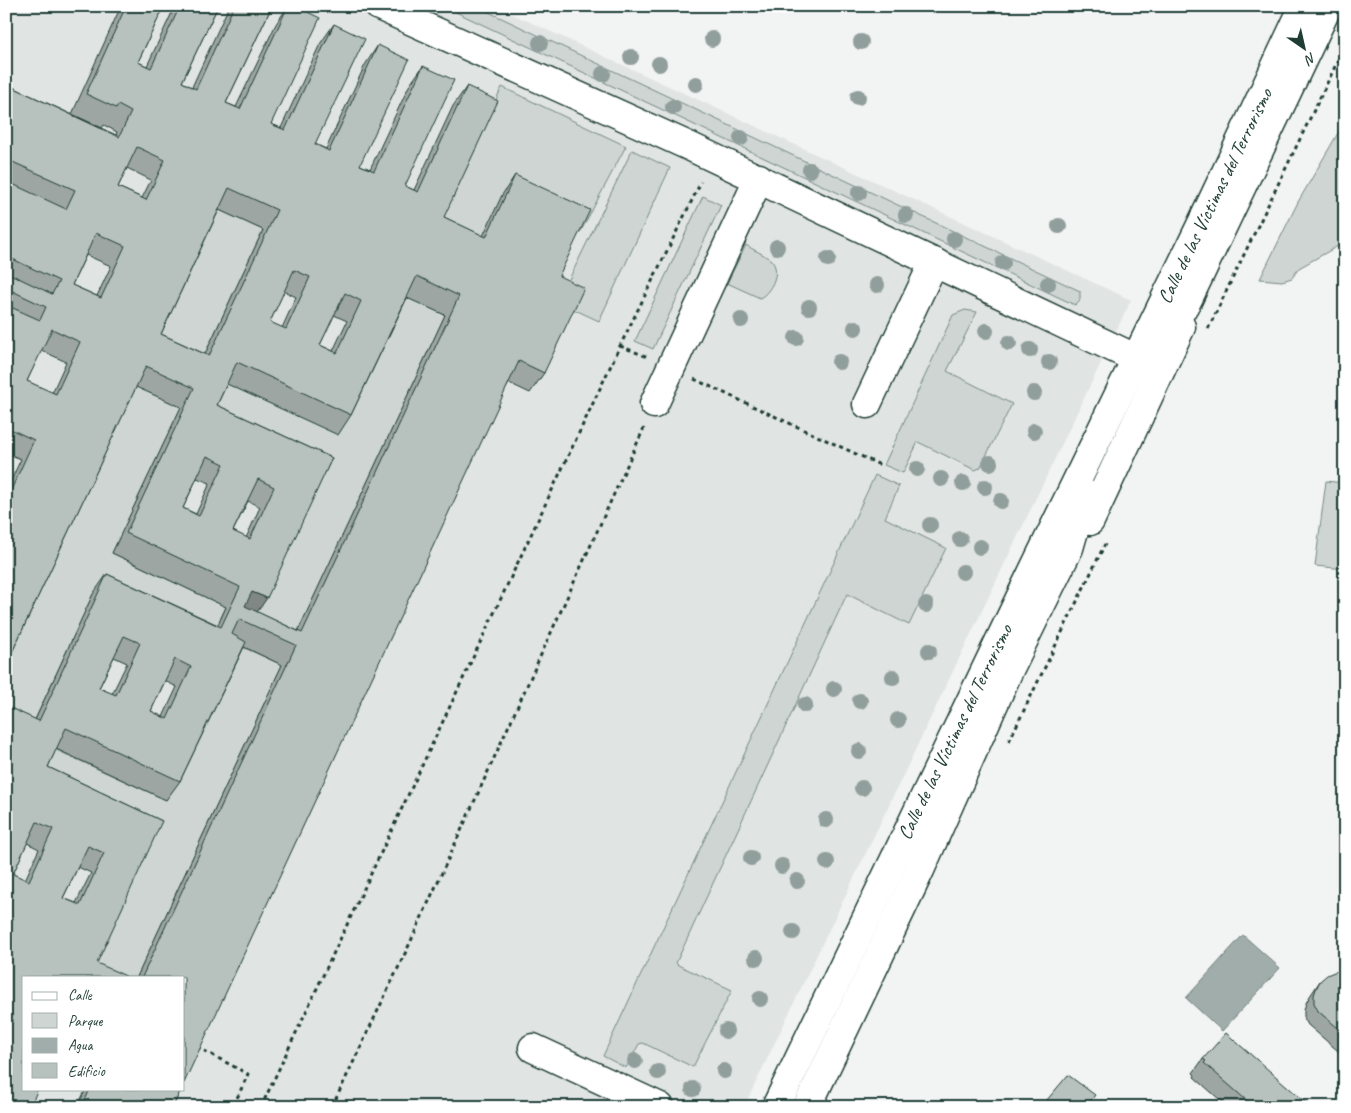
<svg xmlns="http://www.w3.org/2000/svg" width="1351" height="1113" font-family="Caveat,sans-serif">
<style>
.built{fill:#e0e4e3;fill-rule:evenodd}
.green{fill:#ced5d3;stroke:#768984}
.water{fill:#a1adaa;stroke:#6d807b}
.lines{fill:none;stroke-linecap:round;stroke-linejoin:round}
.minor-casing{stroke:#1f3d34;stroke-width:31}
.path{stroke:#1f3d34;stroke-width:3;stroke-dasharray:4 4;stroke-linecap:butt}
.minor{stroke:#fff;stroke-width:28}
.tree{fill:#919f9c}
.wall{fill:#9da6a3;stroke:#1f3d34;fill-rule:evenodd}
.shaded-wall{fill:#808784;stroke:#1f3d34}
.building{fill:#b7c1bd;stroke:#1f3d34;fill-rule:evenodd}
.labels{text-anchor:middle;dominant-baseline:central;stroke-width:4;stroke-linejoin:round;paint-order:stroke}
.street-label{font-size:20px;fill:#1f3d34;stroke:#fff}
</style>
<rect width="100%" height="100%" fill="#f2f3f3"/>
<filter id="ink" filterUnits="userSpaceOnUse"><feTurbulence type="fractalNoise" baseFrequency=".02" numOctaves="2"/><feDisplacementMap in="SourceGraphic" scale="10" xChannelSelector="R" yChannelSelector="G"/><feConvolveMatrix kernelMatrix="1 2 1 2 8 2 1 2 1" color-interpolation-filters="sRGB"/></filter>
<g filter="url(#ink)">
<path class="built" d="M6,6H495L1131,300L744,1107H6ZM24,977H184V1089H24Z"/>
<g class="green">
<path d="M443,6H476L1080,291V300L1075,305Z"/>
<path d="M502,87L626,146L581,231L576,229L473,257L430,237Z"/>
<path d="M1345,121V242L1299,268L1292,278L1282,281L1260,279L1298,202Z"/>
<path d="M632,150L670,168L599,321L558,302Z"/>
<path d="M703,196L721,205L653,349L635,341Z"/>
<path d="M215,208L263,230L195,375L147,354Z"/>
<path d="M746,245C753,250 764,254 771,260C782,271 771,292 760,298L727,283Z"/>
<path d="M403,296L445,315L288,653L231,626L318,478L203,425L223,382L338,434Z"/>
<path d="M965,310L977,312L947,371L1012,404L980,468L975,470L971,468L918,442L903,473L884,465L953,315Z"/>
<path d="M132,385L181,407L112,553L226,607L207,646L93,594L25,741L6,732V655Z"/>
<path d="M875,475L899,486L885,518L946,548L909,625L847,594L676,963L678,965L732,990L693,1067L643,1043L639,1044L626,1068L603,1056Z"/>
<path d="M1326,481L1345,483V569L1315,566Z"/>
<path d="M225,639L282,665L137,977H86L148,841L34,787L52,748L166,800Z"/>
</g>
<path class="water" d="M1243,935L1280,968L1222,1031L1186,998Z"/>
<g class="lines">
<g class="minor-casing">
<g id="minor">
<path d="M379,6L691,147L1137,359"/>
<path d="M1163,341L1188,299L1328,6"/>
<path d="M654,404L759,178"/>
<path d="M867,404L934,262"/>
<path d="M1090,521L1181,327"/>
<path d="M533,1048L660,1107"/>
<path d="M776,1107L1019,600L1202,223L1304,6"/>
<path d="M807,1107L920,870L1009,670L1069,548L1080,510L1088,495"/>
</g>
</g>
<g class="path">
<path d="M1208,329L1345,46"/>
<path d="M620,346L648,357"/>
<path d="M694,379L880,465"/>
<path d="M1009,741L1105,544"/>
<path d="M197,1047L248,1074L233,1107"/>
<path d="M261,1107L620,346L701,182"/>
<path d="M332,1107L410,943L644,428"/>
</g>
<use href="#minor" class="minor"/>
</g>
<g class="tree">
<circle cx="712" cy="39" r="8"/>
<circle cx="861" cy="42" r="8"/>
<circle cx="540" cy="43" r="8"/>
<circle cx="631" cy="57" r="8"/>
<circle cx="659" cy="64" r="8"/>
<circle cx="603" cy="74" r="8"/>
<circle cx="696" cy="84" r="8"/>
<circle cx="858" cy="97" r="8"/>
<circle cx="673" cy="107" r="8"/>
<circle cx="741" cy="138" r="8"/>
<circle cx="810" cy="170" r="8"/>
<circle cx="859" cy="193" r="8"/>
<circle cx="906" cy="215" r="8"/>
<circle cx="1059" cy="226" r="8"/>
<circle cx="954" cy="239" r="8"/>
<circle cx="777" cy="247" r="8"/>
<circle cx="828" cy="259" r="8"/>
<circle cx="1003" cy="263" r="8"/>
<circle cx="1048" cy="284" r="8"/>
<circle cx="877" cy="285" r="8"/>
<circle cx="809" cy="307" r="8"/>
<circle cx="741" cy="320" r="8"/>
<circle cx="855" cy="328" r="8"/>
<circle cx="986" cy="331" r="8"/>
<circle cx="796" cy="338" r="8"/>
<circle cx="1009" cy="343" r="8"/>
<circle cx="1030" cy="350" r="8"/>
<circle cx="839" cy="362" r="8"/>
<circle cx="1049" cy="362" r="8"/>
<circle cx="1034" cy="393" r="8"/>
<circle cx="1034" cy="431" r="8"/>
<circle cx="990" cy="463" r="8"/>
<circle cx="917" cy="469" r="8"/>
<circle cx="941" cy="479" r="8"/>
<circle cx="963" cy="483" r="8"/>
<circle cx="985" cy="487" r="8"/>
<circle cx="1001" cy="501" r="8"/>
<circle cx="930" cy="525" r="8"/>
<circle cx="960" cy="539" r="8"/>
<circle cx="980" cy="547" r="8"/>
<circle cx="963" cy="572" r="8"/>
<circle cx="926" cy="605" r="8"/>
<circle cx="929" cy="651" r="8"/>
<circle cx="893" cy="677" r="8"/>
<circle cx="834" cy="689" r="8"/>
<circle cx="860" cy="701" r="8"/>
<circle cx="805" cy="705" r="8"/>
<circle cx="898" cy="720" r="8"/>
<circle cx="859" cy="751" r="8"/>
<circle cx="862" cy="788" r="8"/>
<circle cx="826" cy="820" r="8"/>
<circle cx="751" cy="858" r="8"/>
<circle cx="827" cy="862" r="8"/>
<circle cx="782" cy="866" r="8"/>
<circle cx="797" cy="881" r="8"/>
<circle cx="793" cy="932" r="8"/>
<circle cx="756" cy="958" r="8"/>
<circle cx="760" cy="999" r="8"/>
<circle cx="726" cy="1031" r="8"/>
<circle cx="635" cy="1061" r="8"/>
<circle cx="724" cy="1071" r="8"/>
<circle cx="658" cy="1072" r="8"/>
<circle cx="693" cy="1089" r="8"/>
</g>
<g class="wall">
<path d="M121,6H164L138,62L147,66L175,6H218L182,82L192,87L229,6H272L226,103L236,107L276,24L288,6H295L271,124L281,128L320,44L334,24L315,144L326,149L365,65L378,45L360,165L370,169L409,86L423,66L405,186L414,190L453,106L467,86L444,217L483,236L502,195L515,175L559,276L544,373L530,393L509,383L184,977H137L282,665L244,647L180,781L166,800L56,749L48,767L162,821L24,977L6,1107V706L35,720L93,594L107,574L218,625L226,607L112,553L181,407L136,387L6,665V491L21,459L6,453V84L116,135L117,132L104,125L102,128L72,114ZM127,168L151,180L142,198L118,187ZM219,210L263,230L205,354L161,334ZM86,255L111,266L97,296L72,285ZM284,291L296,297L282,328L270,322ZM407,298L445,315L298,631L257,612L332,458L217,405L227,384L338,435L351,415ZM334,315L347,321L333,351L320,345ZM41,350L66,362L52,393L27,381ZM197,478L210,483L196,514L183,508ZM248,501L260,507L246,538L233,531ZM114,657L127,663L112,694L99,688ZM165,681L177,687L163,717L151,711ZM27,843L39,849L25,880L13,874ZM78,867L91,873L76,903L63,898Z"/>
<path d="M1345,972V1057L1308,1025L1304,1018V1010L1306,1003L1310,996L1320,981Z"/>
<path d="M1203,1059L1311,1107H1228L1194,1077L1195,1075L1193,1073Z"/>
<path d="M86,1089H181L173,1107H77Z"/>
</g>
<path class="shaded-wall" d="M252,592L267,598L253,618L238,612Z"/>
<g class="building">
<path d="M126,6H164L138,62L151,68L180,6H218L182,82L196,89L234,6H272L226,103L240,109L288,6H295L320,18L271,124L285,130L334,24L365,39L315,144L329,151L378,45L409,60L360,165L374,171L423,66L454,80L405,186L418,192L467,86L498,101L444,217L486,237L515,175L590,210L559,276L584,288L544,373L519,361L184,1083V977H142L296,645L239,619L232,634L246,642L180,781L66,728L48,767L162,821L97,963L128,977H24V1089H38L30,1107H6V706L39,721L107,574L221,627L240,587L126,533L194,388L146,366L6,665V501L34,440L6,427V305L40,320L46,307L6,288V272L52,294L59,281L6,256V181L66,209L75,190L6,159V84L119,137L131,112L118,105L116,108L86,94ZM137,147L165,160L146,200L118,187ZM229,188L277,210L209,356L161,334ZM96,233L125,246L101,298L72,285ZM294,270L310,277L286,329L270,322ZM417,276L459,296L302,633L245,606L252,592L267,598L332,458L217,405L237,362L351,415ZM345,293L361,301L337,353L320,345ZM52,329L80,342L56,394L27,381ZM207,456L224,464L199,516L183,508ZM258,479L274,487L250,539L233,531ZM124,636L140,643L116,695L99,688ZM175,659L191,667L167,719L151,711ZM37,822L53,829L29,881L13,874ZM88,846L104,853L80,905L63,898Z"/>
<path d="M1342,971L1345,972V1034L1318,1011L1314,1003V995L1316,989L1320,981L1327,975L1334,972Z"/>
<path d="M1226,1033L1311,1107H1254L1204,1063L1206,1061L1203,1059Z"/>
<path d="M1068,1075L1095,1095L1086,1107H1041Z"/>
<path d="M90,1089H181L173,1107H82Z"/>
</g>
</g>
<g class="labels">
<g class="street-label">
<text transform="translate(1215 196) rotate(-64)">Calle de las Víctimas del Terrorismo</text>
<text transform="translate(955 732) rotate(-64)">Calle de las Víctimas del Terrorismo</text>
</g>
</g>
<rect width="1351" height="1113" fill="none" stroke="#fff" stroke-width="25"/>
<rect x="12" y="12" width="1326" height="1088" fill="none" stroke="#1f3d34" stroke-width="2" filter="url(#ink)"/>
<rect x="22" y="976" width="162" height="115" fill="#ffffff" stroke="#a5b1ae"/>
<rect x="32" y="992" width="25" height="8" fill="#ffffff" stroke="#a5b1ae"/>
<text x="68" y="1000" font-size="15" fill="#1f3d34">Calle</text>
<rect x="32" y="1013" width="25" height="15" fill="#ced5d3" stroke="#a5b1ae"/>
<text x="68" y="1026" font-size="15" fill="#1f3d34">Parque</text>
<rect x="32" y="1038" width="25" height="15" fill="#a1adaa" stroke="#a5b1ae"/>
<text x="68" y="1050" font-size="15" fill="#1f3d34">Agua</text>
<rect x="32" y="1063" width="25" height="15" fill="#b7c1bd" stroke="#a5b1ae"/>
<text x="68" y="1076" font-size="15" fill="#1f3d34">Edificio</text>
<g transform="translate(1304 48) rotate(146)" stroke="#ffffff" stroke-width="4" paint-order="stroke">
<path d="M0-4L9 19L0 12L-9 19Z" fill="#1f3d34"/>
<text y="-8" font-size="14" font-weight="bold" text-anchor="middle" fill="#1f3d34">N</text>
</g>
</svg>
